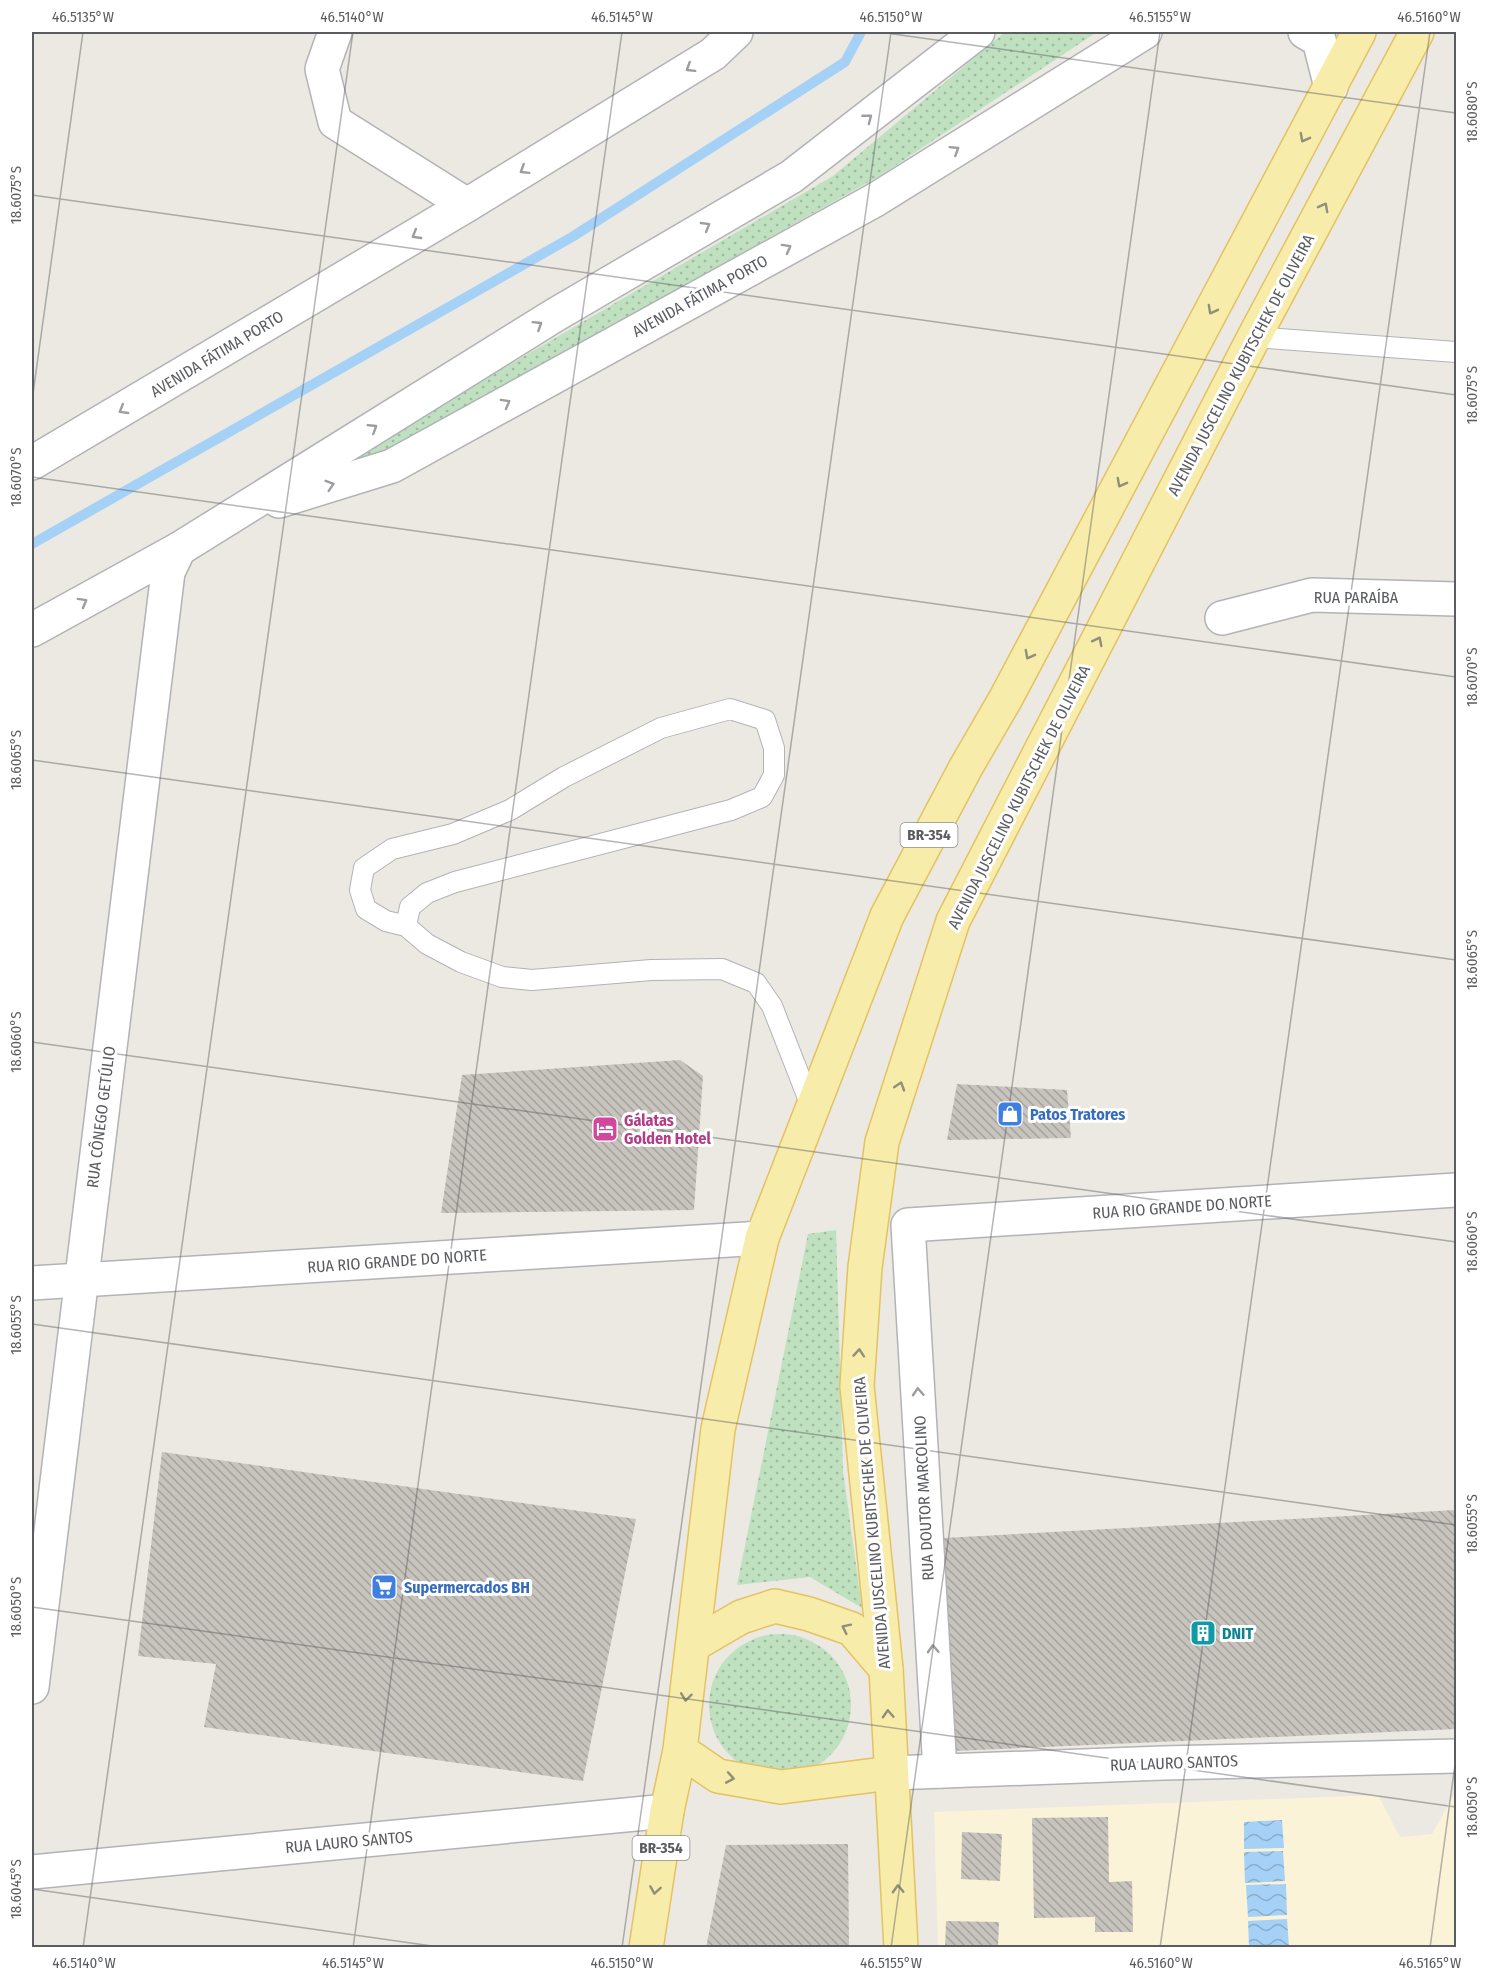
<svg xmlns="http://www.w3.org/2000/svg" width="1488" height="1979" font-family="'Fira Sans Condensed',sans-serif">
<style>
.commercial{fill:#faf3d7}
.grass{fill:url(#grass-dots)}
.water{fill:url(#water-waves)}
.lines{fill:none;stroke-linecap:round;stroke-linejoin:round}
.stream{stroke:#a5d1f7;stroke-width:10}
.building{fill:url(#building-back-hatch)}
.lane-casing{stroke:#b2b3b7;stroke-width:22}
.street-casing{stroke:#b2b3b7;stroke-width:36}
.secondary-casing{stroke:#b1b3b7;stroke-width:36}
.primary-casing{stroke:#e4c261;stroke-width:36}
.lane{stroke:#fff;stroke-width:20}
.street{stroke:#fff;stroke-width:33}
.secondary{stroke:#fff;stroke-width:33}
.primary{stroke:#f7ecaa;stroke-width:33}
.oneway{stroke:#9c9da0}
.oneway2{stroke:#918e7a}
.ticks{fill:none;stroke:#5a5c60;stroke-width:1.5;stroke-opacity:0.45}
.labels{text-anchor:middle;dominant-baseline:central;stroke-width:6;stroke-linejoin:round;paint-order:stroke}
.shield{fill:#fff;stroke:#8c8d90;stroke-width:1.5}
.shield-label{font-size:15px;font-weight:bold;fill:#5a5c60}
.street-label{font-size:16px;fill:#5a5c60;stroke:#fff}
.shop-label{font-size:16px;font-weight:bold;fill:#366cbe;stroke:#fff;text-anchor:start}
.hotel-label{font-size:16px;font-weight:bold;fill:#b23c85;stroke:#fff;text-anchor:start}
.culture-label{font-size:16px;font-weight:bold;fill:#0d838f;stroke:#fff;text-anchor:start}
.neatline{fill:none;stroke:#5a5c60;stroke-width:2}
.ticks-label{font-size:15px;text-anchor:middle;fill:#5a5c60}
</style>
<defs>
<pattern id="grass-dots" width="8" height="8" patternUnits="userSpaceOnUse" patternTransform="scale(1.5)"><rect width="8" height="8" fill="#bfe1c0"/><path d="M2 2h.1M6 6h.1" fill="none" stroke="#9eba9f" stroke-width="1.8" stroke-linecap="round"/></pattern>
<pattern id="water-waves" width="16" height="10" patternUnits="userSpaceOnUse" patternTransform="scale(1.5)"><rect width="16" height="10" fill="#a5d1f7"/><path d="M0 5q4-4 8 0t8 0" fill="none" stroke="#89adcb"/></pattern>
<pattern id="building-back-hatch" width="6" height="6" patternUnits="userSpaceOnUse" patternTransform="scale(1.5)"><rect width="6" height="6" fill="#c7c4be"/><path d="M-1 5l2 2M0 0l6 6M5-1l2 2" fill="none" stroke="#a5a29e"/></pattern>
</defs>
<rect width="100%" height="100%" fill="#ebe9e1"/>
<path class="commercial" d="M1455,1793L1456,1947H938L934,1812L1378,1795L1400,1837L1432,1834Z"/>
<g class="grass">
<path d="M1005,32H1097L881,175L412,438L339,471L406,425L833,176Z"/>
<path d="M836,1230L843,1471L862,1608L810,1577L737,1585L808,1234Z"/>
<circle cx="780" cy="1705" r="71"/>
</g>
<g class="water">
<path d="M1282,1820L1284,1848L1244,1849V1822Z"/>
<path d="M1283,1851L1285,1881L1245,1883L1244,1852Z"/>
<path d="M1286,1884L1287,1915L1248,1917L1246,1885Z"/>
<path d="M1287,1919L1289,1947H1249L1248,1921Z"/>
</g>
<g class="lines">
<path class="stream" d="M32,544L572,237L845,62L861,32"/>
</g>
<g class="building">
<path d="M680,1060L703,1076L694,1210L441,1213L462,1075Z"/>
<path d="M957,1084L1067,1090L1071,1138L947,1140Z"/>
<path d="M162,1452L636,1519L583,1781L204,1727L216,1664L138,1656Z"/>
<path d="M1456,1510V1729L954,1751L944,1538Z"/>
<path d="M1108,1817L1109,1882L1132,1881L1133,1932H1095V1917L1034,1918L1032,1818Z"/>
<path d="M962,1832L1002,1834L1000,1881L961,1879Z"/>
<path d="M848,1844L849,1948H706L726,1845Z"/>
<path d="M946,1921L999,1922L998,1948H945Z"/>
</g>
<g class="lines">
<g class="lane-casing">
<g id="lane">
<path d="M1254,337L1456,352"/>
<path d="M406,926L410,907L427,893L455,882L731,810L762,797L774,775V748L765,720L730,709L661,728L564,777L510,810L453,834L392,849L364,868L360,890L366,909L386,921L406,926L427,944L461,962L502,977L532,980L651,970L722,969L756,983L772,1006L812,1108"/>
</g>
</g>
<g class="street-casing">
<g id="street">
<path d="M335,32L322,69L335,122L467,205"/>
<path d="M1222,618L1312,595L1456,599"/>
<path d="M32,1283L762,1238"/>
<path d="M32,1687L168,572L179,549"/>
<path d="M940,1771L908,1225L1456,1190"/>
<path d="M891,1773L1163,1763L1456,1756"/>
<path d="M32,1872L667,1811"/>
</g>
</g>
<g class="secondary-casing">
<g id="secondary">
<path d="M1305,32L1319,40L1331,87"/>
<path d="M32,463L467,205L713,54L736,32"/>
<path d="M279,501L392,466L875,200L1145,32"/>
<path d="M32,630L179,549L555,315L791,177L978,32"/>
</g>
</g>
<g class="primary-casing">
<g id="primary">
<path d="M693,1645L741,1617L775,1606L809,1614L852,1629L886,1669"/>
<path d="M680,1750L718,1776L781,1787L891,1773"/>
<path d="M646,1948L667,1811L680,1750L718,1429L762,1238L887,916L966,767L1006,698L1359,32"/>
<path d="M901,1948L886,1669L857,1386L865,1267L882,1142L953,921L1254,337L1417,32"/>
</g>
</g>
<use href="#lane" class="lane"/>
<use href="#street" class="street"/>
<use href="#secondary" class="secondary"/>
<use href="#primary" class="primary"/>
</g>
<defs><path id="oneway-chevron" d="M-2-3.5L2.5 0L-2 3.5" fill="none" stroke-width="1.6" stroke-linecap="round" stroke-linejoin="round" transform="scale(1.5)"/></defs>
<g class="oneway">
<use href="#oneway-chevron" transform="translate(690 68) rotate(148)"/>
<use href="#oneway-chevron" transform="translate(868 118) rotate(-38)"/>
<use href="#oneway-chevron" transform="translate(955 150) rotate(-32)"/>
<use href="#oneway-chevron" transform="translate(524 170) rotate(148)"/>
<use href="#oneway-chevron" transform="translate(706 226) rotate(-30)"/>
<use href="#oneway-chevron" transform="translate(416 235) rotate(149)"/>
<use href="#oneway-chevron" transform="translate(787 248) rotate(-29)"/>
<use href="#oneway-chevron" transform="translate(538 325) rotate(-32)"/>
<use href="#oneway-chevron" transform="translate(506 403) rotate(-29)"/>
<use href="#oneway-chevron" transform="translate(123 410) rotate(149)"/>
<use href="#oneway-chevron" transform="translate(373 428) rotate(-32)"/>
<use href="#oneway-chevron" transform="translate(330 485) rotate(-17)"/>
<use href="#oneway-chevron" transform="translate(83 602) rotate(-29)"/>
<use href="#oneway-chevron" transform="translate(918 1392) rotate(-93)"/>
<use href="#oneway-chevron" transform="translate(933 1649) rotate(-93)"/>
</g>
<g class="oneway2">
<use href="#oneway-chevron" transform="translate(1304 138) rotate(118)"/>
<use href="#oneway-chevron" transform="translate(1324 207) rotate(-62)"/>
<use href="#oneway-chevron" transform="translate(1212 310) rotate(118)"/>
<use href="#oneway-chevron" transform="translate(1121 483) rotate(118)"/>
<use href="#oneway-chevron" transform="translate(1098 641) rotate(-63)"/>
<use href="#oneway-chevron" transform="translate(1029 655) rotate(118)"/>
<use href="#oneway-chevron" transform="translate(900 1086) rotate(-72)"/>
<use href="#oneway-chevron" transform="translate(859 1353) rotate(-86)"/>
<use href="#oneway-chevron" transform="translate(846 1628) rotate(-154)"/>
<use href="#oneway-chevron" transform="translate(686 1697) rotate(97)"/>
<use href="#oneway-chevron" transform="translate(888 1714) rotate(-93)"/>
<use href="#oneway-chevron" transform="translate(730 1778) rotate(10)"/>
<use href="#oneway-chevron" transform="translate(898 1889) rotate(-92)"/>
<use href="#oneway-chevron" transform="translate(655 1890) rotate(99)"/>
</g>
<path class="ticks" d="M879,32L1456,113M32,195L1456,395M32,401L83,32M32,477L1456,677M32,760L1456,960M32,1042L1456,1242M32,1324L1456,1525M32,1607L1456,1807M32,1889L446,1948M83,1948L353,32M353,1948L622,32M622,1948L891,32M891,1948L1160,32M1160,1948L1430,32M1430,1948L1456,1757"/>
<defs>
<g id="shop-square" transform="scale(1.35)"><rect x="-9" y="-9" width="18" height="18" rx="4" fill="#3f7fe0" stroke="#fff"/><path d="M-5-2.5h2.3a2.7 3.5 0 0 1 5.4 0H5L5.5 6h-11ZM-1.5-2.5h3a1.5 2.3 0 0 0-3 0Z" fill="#fff"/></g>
<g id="hotel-square" transform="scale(1.35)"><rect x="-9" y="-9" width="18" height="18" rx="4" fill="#d1479c" stroke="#fff"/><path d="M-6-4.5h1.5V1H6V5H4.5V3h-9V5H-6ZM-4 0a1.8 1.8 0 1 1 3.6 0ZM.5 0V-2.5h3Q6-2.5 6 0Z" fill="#fff"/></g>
<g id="supermarket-square" transform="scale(1.35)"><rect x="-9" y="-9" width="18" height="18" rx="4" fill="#3f7fe0" stroke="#fff"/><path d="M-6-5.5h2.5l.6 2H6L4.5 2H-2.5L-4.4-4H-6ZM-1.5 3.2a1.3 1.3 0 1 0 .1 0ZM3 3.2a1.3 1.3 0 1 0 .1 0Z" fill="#fff"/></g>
<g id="building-square" transform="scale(1.35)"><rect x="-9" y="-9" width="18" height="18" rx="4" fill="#0f9aa8" stroke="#fff"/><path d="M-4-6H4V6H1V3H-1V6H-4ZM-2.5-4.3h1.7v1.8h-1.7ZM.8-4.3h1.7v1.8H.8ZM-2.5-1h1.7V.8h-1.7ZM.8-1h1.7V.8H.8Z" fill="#fff"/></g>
</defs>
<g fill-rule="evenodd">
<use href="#shop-square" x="1010" y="1114"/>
<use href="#hotel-square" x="605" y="1129"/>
<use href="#supermarket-square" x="384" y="1587"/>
<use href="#building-square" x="1203" y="1633"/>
</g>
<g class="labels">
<g class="shield">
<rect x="900.5" y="823" width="57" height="24" rx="4.5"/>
<rect x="632.5" y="1836" width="57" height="24" rx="4.5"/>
</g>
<g class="shield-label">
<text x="929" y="835">BR-354</text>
<text x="661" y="1848">BR-354</text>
</g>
<g class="street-label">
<text transform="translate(700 296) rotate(-29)">AVENIDA FÁTIMA PORTO</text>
<text transform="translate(217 354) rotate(-31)">AVENIDA FÁTIMA PORTO</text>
<text transform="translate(1241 365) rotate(-62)">AVENIDA JUSCELINO KUBITSCHEK DE OLIVEIRA</text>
<text x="1356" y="597">RUA PARAÍBA</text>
<text transform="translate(1019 797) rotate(-63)">AVENIDA JUSCELINO KUBITSCHEK DE OLIVEIRA</text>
<text transform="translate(101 1117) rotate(-83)">RUA CÔNEGO GETÚLIO</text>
<text transform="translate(1182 1207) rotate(-4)">RUA RIO GRANDE DO NORTE</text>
<text transform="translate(397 1261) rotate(-4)">RUA RIO GRANDE DO NORTE</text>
<text transform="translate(924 1498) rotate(-93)">RUA DOUTOR MARCOLINO</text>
<text transform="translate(872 1523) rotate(-95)">AVENIDA JUSCELINO KUBITSCHEK DE OLIVEIRA</text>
<text transform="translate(1174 1763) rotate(-2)">RUA LAURO SANTOS</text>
<text transform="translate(349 1842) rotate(-5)">RUA LAURO SANTOS</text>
</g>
<g class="shop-label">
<text x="1030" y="1114">Patos Tratores</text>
<text x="404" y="1587">Supermercados BH</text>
</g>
<g class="hotel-label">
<text x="624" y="1120">Gálatas<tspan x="624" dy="18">Golden Hotel</tspan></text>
</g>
<g class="culture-label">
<text x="1222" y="1633">DNIT</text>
</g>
</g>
<rect width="1488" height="1979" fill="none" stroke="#ffffff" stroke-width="66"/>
<rect x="33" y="33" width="1422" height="1913" class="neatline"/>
<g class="ticks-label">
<text x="83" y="22">46.5135°W</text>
<text x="352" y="22">46.5140°W</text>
<text x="622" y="22">46.5145°W</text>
<text x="891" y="22">46.5150°W</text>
<text x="1160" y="22">46.5155°W</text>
<text x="1429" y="22">46.5160°W</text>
<text transform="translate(1472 112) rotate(-90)" y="5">18.6080°S</text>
<text transform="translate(16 195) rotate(-90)" y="5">18.6075°S</text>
<text transform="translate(1472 395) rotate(-90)" y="5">18.6075°S</text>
<text transform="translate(16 477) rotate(-90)" y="5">18.6070°S</text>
<text transform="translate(1472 677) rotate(-90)" y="5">18.6070°S</text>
<text transform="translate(16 760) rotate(-90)" y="5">18.6065°S</text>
<text transform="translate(1472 960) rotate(-90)" y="5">18.6065°S</text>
<text transform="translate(16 1042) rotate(-90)" y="5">18.6060°S</text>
<text transform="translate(1472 1242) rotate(-90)" y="5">18.6060°S</text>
<text transform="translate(16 1325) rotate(-90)" y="5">18.6055°S</text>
<text transform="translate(1472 1524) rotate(-90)" y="5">18.6055°S</text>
<text transform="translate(16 1607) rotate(-90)" y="5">18.6050°S</text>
<text transform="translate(1472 1807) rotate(-90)" y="5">18.6050°S</text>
<text transform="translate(16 1889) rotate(-90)" y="5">18.6045°S</text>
<text x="84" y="1968">46.5140°W</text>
<text x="353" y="1968">46.5145°W</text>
<text x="622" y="1968">46.5150°W</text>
<text x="891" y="1968">46.5155°W</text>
<text x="1161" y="1968">46.5160°W</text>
<text x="1430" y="1968">46.5165°W</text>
</g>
</svg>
